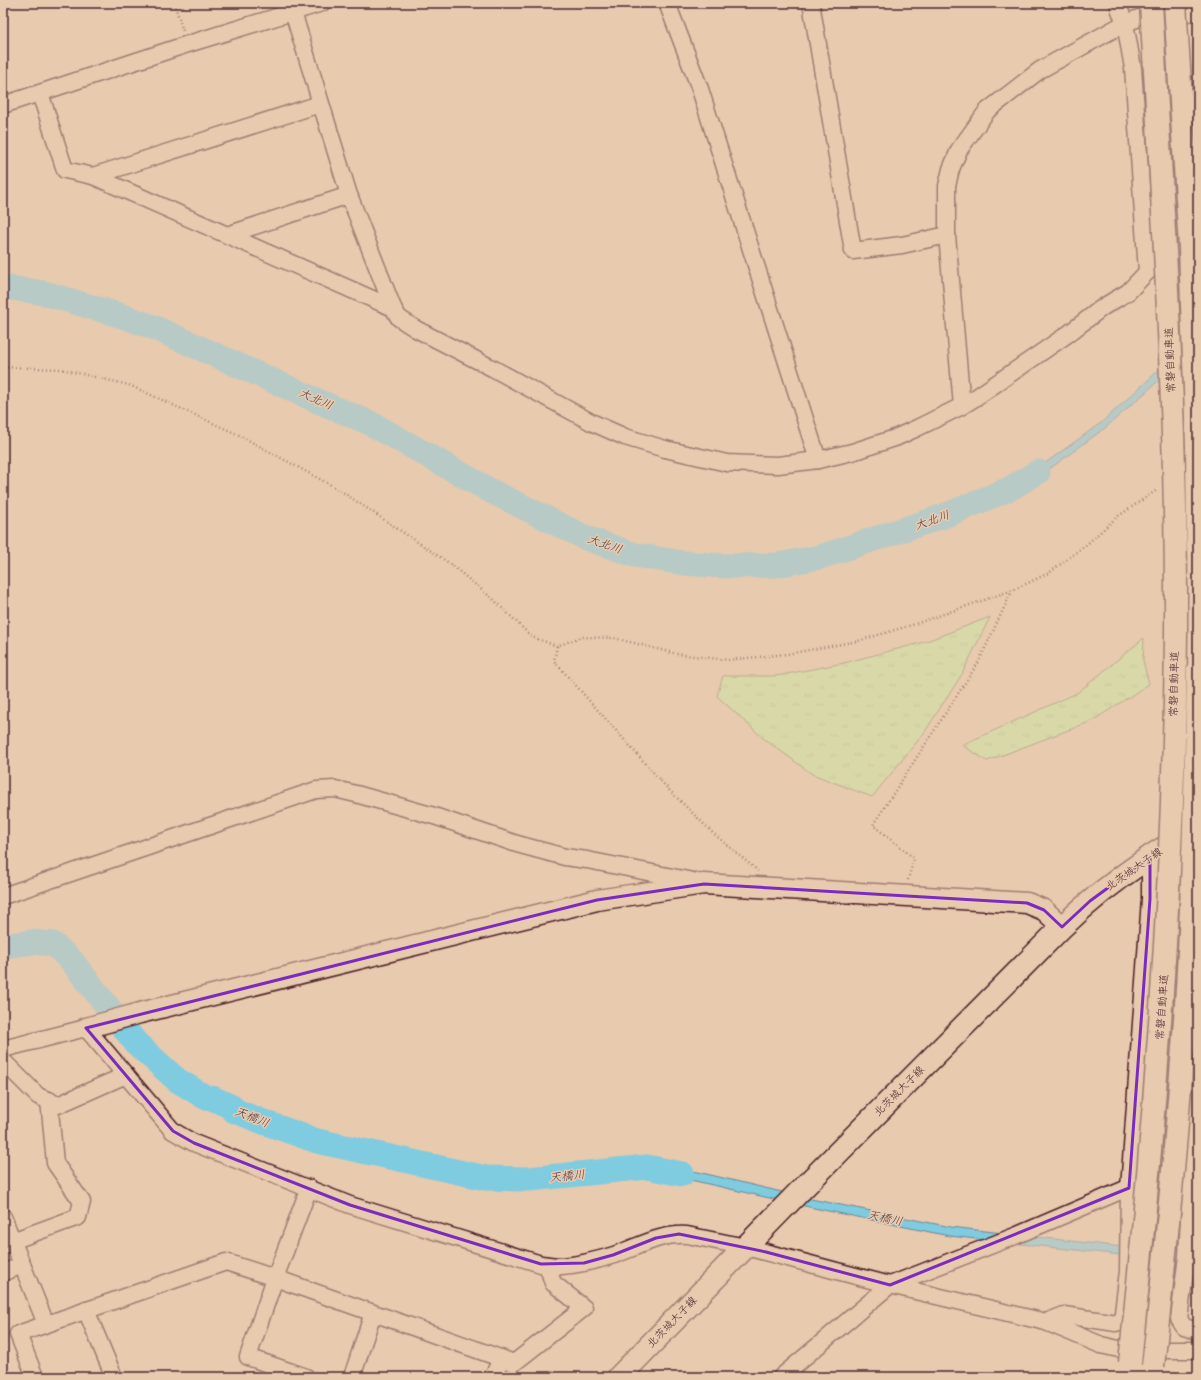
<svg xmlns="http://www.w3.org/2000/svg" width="1201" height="1380" font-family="Sriracha,'Klee One',sans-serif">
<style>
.grass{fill:url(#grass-tufts);stroke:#888466}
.water{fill:#7fcbdf;stroke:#6a8697}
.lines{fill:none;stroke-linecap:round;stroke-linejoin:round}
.river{stroke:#7fcbdf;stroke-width:25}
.minor-casing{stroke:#4a1f2b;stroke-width:19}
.tertiary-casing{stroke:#4a1f2b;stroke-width:23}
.primary-casing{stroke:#4a1f2b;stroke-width:25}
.path{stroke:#4a1f2b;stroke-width:2.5;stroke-dasharray:1 3;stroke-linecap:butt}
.minor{stroke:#e8caae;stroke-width:16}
.tertiary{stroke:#e8caae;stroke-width:20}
.primary{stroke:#e8caae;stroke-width:22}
.motorway-bridge-casing{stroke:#4a1f2b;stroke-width:25;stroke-linecap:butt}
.motorway-bridge{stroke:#e8caae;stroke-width:22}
.marked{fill:none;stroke:#7b2cbf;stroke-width:3;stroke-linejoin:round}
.labels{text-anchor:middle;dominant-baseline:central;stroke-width:3;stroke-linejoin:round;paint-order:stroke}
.street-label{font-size:11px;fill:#4a1f2b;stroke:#e8caae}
.water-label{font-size:12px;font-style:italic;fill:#523946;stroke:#e8caae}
</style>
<defs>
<pattern id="grass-tufts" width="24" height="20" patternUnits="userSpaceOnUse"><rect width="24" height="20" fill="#c7e9a2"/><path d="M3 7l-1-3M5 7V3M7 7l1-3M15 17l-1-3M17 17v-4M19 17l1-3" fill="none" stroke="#acc78c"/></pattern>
</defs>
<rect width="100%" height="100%" fill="#e8caae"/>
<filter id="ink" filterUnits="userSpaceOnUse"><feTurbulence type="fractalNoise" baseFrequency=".025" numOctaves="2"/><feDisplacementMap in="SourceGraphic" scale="8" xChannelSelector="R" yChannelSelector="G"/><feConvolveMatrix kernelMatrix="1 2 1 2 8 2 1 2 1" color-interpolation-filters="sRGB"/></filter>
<g filter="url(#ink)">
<g class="grass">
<path d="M990,617L962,674L924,733L872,797L812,774L763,738L717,696L723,676H776L844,663L924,642Z"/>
<path d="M1144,638L1143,661L1149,684L1092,721L987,761L962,745L1077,693Z"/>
</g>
<g class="water">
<path d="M1198,339V349L1164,376L1105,428L1044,473L1010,492L1007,485L1041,466L1101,423L1159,370Z"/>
<path d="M648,1163L698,1172L811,1199L951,1227L1122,1247L1198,1269V1277H1194L1121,1255L949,1236L809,1207L695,1181L646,1172Z"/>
</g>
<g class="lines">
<g class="river">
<path d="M3,287L44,293L122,316L153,327L320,402L370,423L491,491L586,538L635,555L683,563L725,566L777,565L820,557L944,516L1009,489L1038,472"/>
<path d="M3,946L33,942L53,944L71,960L136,1043L177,1080L205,1097L212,1098L232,1107L233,1110L266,1123L317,1141L486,1178L529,1179L647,1167L682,1174"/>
</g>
<g class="minor-casing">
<g id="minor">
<path d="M667,3L700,89L818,460"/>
<path d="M811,3L853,251L902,245L947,235"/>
<path d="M1119,3V8L1125,23L1133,68L1147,272"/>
<path d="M293,12L349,195L393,308L399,318L416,329L494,369L591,422L625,437L665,449L727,463L778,465L818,460L852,452L895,438L917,428L962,406L975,398L1068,334L1103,307L1128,292L1147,272L1195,232"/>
<path d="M40,93L65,170L93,176L393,308"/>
<path d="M3,105L188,44L322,3"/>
<path d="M93,176L320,104"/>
<path d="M227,235L349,195"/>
<path d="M962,406L947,235V186L951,169L959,150L987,111L1040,70L1125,23L1142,17L1198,12"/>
<path d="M3,896L316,790L335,789L356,794L434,816L517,844L565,857L587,860L698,882"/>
<path d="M3,1049L86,1028L173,1131L194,1143L350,1205L541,1264C548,1265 555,1266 562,1266C579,1265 598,1260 614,1255C638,1247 660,1233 687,1235L746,1247L890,1285L1046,1322L1101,1345L1123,1350H1198"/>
<path d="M3,1061L38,1096L58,1105L126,1075"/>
<path d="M1198,1081L1192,1161L1187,1256L1179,1319L1184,1327L1198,1331"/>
<path d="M309,1188L275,1278L514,1363L584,1308L553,1283L547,1265"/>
<path d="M3,1217L46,1324"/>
<path d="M12,1241L78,1217L82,1202L55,1163L49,1100"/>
<path d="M3,1273L22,1265"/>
<path d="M86,1310L114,1377"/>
<path d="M1046,1322L1064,1315L1116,1323L1122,1321L1128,1271L1129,1188L1150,899V857"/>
<path d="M35,1377L18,1334L226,1262L275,1278L248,1357L306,1377"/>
<path d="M352,1377L373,1313"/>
<path d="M493,1377L501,1358"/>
<path d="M781,1377L890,1285L1015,1236L1198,1158"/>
</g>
</g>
<g class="tertiary-casing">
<path id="tertiary" d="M86,1028L140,1013L597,900L704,884L1027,903L1044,910L1062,927"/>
</g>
<g class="primary-casing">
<path id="primary" d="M619,1377L797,1194L1062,927C1089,901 1117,879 1148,858C1164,847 1181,838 1198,828"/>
</g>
<g class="path">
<path d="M174,3L183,31"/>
<path d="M3,367L61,369L129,385L239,435L338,489L449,563L493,599L532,637L557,646L581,637L614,638L677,654L728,660L787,654L858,641L912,625L1013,590L1049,573L1087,544L1117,517L1157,490"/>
<path d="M557,646L554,661L669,790L714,834L758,871"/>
<path d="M908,880L914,858L873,825L978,663L1012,591"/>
</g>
<use href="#minor" class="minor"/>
<use href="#tertiary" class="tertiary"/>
<use href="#primary" class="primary"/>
<g class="motorway-bridge-casing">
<g id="motorway-bridge">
<path d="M1175,3L1190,248L1197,445L1198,547"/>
<path d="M1130,1363C1155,1120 1174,877 1176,632C1177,422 1163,213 1151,3"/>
<path d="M1153,1366C1167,1241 1179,1115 1187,989C1193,883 1196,776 1198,670"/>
</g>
</g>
<use href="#motorway-bridge" class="motorway-bridge"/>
</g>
</g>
<path d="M0 0H1201V1380H0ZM1150,857V899L1129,1188L890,1285L766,1252L679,1234L656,1238L613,1255L584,1263L541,1264L350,1205L194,1143L173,1131L86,1028L597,900L704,884L1027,903L1044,910L1062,927L1090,901Z" fill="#e8caae" fill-opacity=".55" fill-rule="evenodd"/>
<path class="marked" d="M1150,857V899L1129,1188L890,1285L766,1252L679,1234L656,1238L613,1255L584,1263L541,1264L350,1205L194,1143L173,1131L86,1028L597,900L704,884L1027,903L1044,910L1062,927L1090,901Z"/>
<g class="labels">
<g class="street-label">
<text transform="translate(1170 360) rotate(-92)">常磐自動車道</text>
<text transform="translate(1174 684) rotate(-89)">常磐自動車道</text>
<text transform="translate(1134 869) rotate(-35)">北茨城大子線</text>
<text transform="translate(1162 1007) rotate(-86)">常磐自動車道</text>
<text transform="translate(899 1091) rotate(-45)">北茨城大子線</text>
<text transform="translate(672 1322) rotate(-46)">北茨城大子線</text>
</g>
<g class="water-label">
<text transform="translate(316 399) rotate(24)">大北川</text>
<text transform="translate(932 520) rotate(-19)">大北川</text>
<text transform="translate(605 544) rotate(19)">大北川</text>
<text transform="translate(252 1117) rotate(21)">天橋川</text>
<text transform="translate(567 1176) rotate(-6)">天橋川</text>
<text transform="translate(885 1218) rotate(12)">天橋川</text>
</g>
</g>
<rect width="1201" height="1380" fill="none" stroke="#e8caae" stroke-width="16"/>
<rect x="8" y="8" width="1185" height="1364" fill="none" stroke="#4a1f2b" stroke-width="1.5" filter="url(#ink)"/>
</svg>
